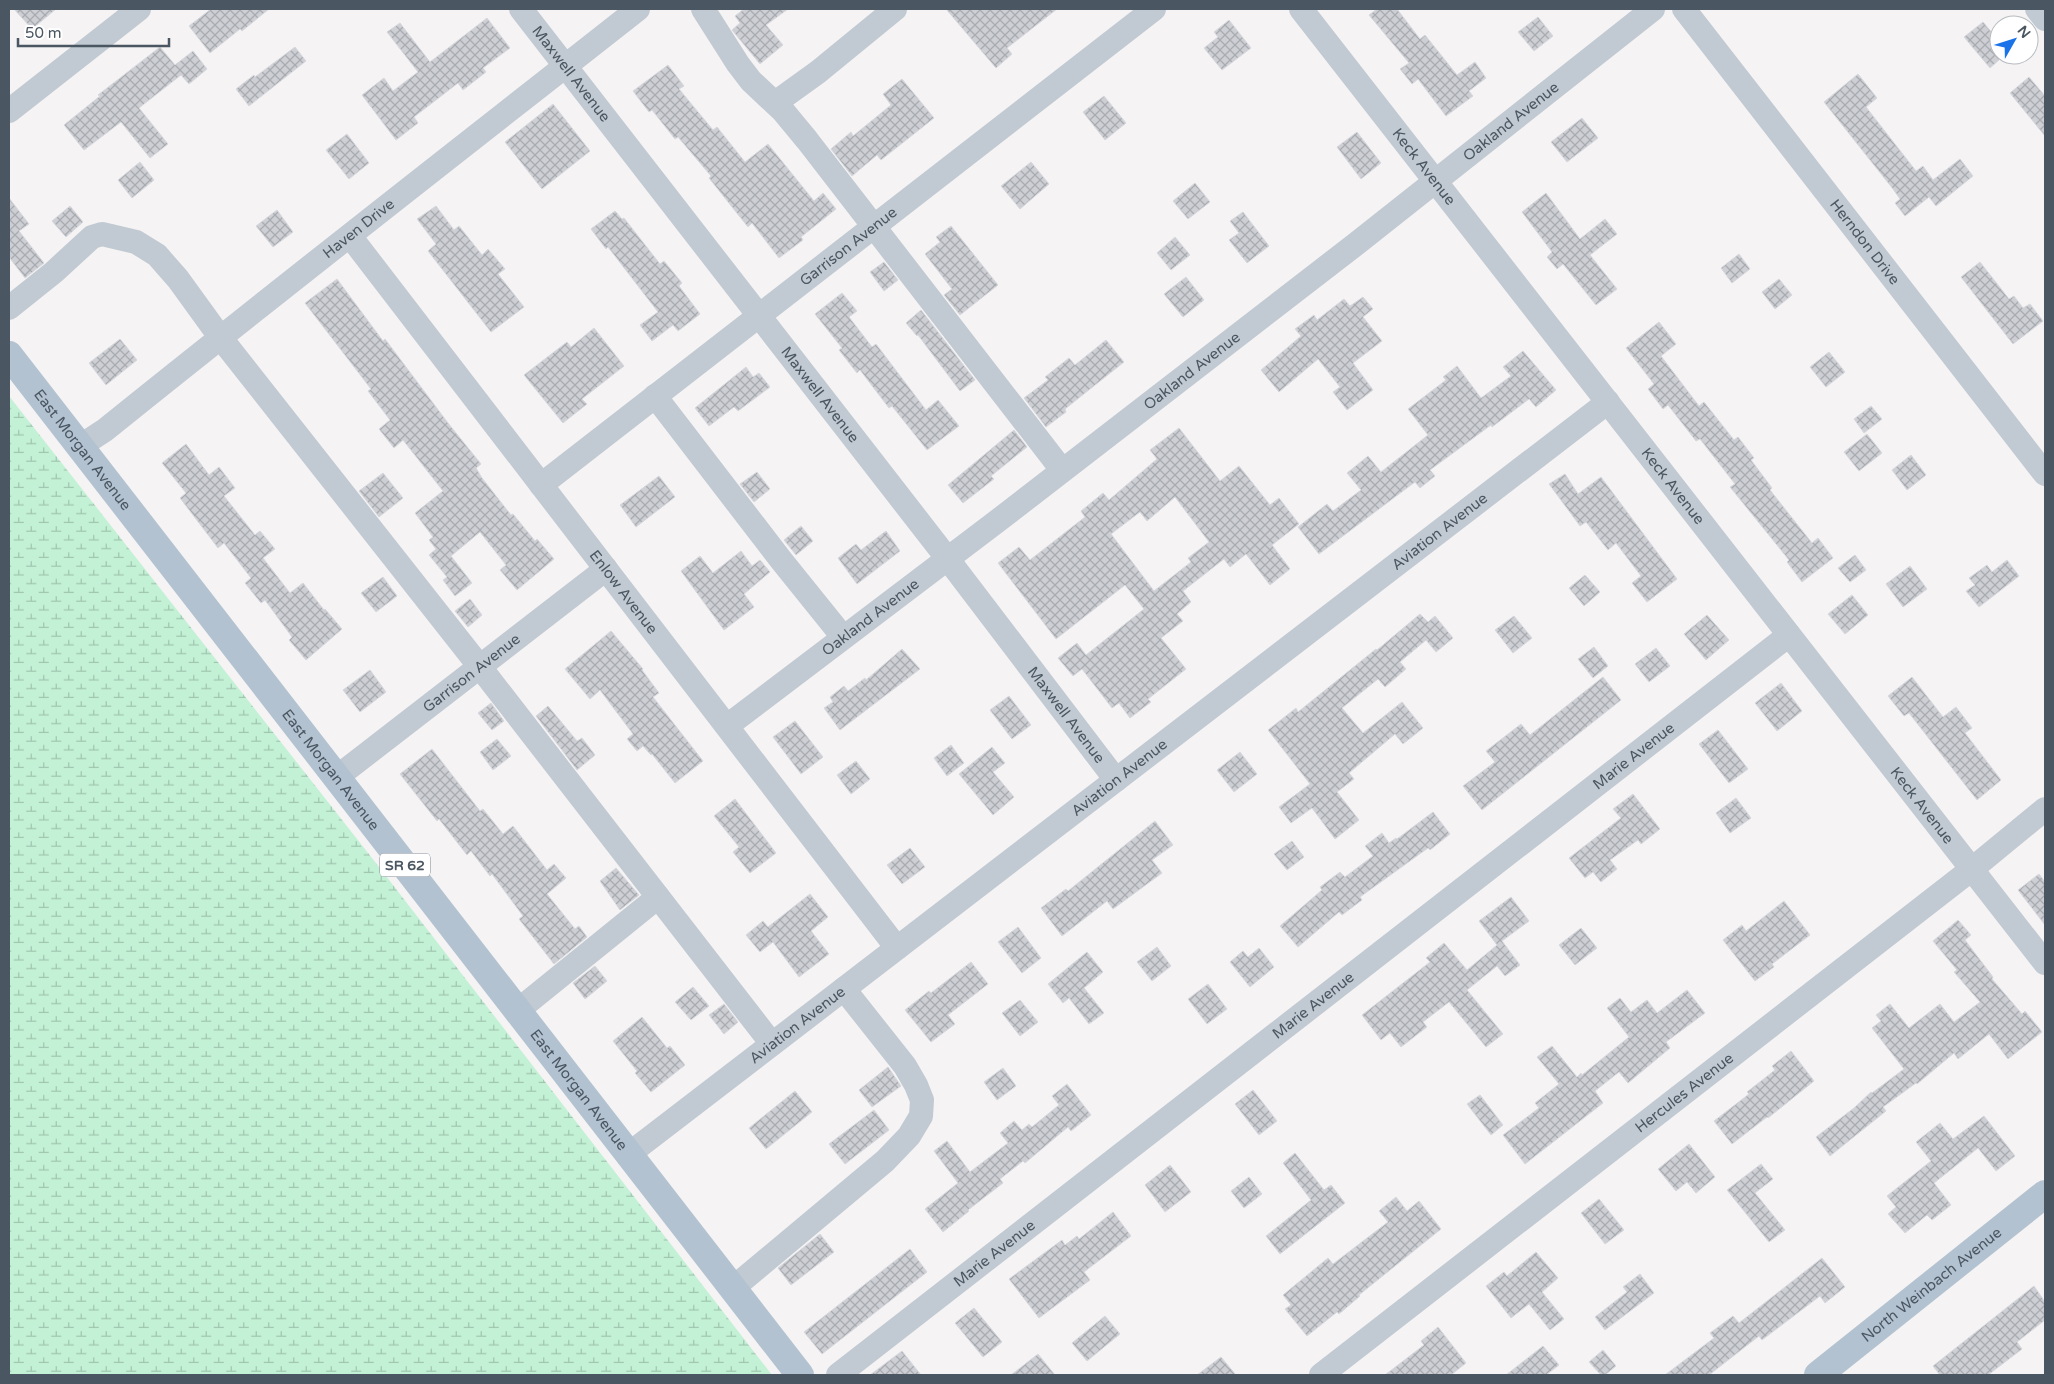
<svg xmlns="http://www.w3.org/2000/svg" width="2054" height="1384" font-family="'Varela Round',sans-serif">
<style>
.wetland{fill:url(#wetland-marsh)}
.building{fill:url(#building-cross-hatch);stroke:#d7d9de;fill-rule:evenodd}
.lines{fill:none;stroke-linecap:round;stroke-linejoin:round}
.minor{stroke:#c1cad2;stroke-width:24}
.major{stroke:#b3c2d1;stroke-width:28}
.labels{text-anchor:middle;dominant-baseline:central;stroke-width:5;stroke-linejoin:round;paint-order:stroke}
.shield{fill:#fff;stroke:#808990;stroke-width:1}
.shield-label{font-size:14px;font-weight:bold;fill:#4a5661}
.street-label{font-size:15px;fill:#4a5661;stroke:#fff}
</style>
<defs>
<pattern id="wetland-marsh" width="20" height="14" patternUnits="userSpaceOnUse" patternTransform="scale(1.25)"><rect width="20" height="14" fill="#c3f1d5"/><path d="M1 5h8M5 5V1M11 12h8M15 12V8" fill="none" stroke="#a0c6b0"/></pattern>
<pattern id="building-cross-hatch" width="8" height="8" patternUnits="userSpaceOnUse" patternTransform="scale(1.25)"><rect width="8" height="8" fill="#cdcfd5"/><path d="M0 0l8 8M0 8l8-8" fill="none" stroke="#a8abb0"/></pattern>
</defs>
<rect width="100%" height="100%" fill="#f5f3f3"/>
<path class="wetland" d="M9,396L379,867L772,1375H9Z"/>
<g class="building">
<path d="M14,9H56L32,29Z"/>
<path d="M211,9H269L242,31L240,29L210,53L189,26Z"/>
<path d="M744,9H788L766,25L783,45L760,64L732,30L740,23L735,16Z"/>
<path d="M946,9H1057L1007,48L1012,54L996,68Z"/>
<path d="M1377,9H1397L1420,39L1425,35L1457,75L1475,62L1486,78L1469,91L1473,96L1446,116L1418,79L1412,84L1400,69L1409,63L1369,15Z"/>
<path d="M1538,17L1553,36L1534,51L1518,32Z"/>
<path d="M487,18L510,48L483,68L486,72L463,90L458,83L414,117L418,123L396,140L362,95L384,78L393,91L418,72L387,32L400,23L430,62Z"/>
<path d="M1229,20L1251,48L1222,70L1204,48L1218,37L1214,32Z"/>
<path d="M1983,22L1999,41V60L1990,68L1964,37Z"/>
<path d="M160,47L175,65L193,51L207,69L189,84L181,75L139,108L168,144L150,158L121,122L84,150L64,125L100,96L98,95Z"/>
<path d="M295,47L306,61L249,106L236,89L254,75L255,77Z"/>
<path d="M668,65L684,86L679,89L713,130L717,127L745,162L768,144L814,201L823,193L836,209L801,237L803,240L779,258L752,223L748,227L736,212L709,178L711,176L678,137L675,139L652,110L649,112L633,91Z"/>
<path d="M1858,74L1877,98L1866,107L1916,171L1923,166L1933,180L1960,159L1973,176L1936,206L1929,197L1905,216L1895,203L1900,199L1893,189L1824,102Z"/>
<path d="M2029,77L2045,96V136L2010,93Z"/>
<path d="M902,79L934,118L881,160L877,155L852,176L831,149L851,132L853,136L891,105L883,94Z"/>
<path d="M1104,96L1126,123L1105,140L1083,112Z"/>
<path d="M553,104L590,151L542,189L505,142Z"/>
<path d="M1582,118L1598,138L1567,162L1551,142Z"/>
<path d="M1357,132L1381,163L1361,179L1337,147Z"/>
<path d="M347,134L369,163L349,179L326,150Z"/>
<path d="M140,162L154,180L132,198L118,180Z"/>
<path d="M1031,162L1049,184L1020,209L1001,186Z"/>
<path d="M1195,183L1210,202L1188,219L1173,201Z"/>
<path d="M1546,193L1580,239L1605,219L1617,234L1590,255L1617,289L1596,305L1563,264L1557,269L1547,257L1552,252L1522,212Z"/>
<path d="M9,198L29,224L19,231L44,263L25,278L9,257Z"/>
<path d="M70,206L83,222L66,237L52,221Z"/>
<path d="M436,206L454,230L459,226L482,255L488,249L505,269L498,274L524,307L491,332L428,251L436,244L417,219Z"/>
<path d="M277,210L293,232L273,247L256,226Z"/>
<path d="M615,211L622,219L624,218L660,264L664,261L682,283L679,286L700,314L678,331L673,325L652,341L640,325L658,312L608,247L606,249L591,229Z"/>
<path d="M1243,212L1269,246L1247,263L1229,240L1239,233L1230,221Z"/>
<path d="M951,226L998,285L960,315L944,295L952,289L925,254L940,242L936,237Z"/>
<path d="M1175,237L1190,255L1171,270L1157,253Z"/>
<path d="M1739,254L1750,269L1732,283L1721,268Z"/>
<path d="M884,262L898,280L884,291L870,272Z"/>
<path d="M1980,262L2009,299L2014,296L2023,308L2030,304L2043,321L2013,344L1961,277Z"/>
<path d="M1186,277L1204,300L1183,317L1164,294Z"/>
<path d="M337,279L383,341L385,339L448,423L481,464L476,468L482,478L511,515L513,514L535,541L537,539L554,559L517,590L500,570L506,565L480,532L451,556L472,583L455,596L443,580L447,577L429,555L436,549L429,540L433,537L415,513L443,491L403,440L394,448L379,429L390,420L368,391L371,389L305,303Z"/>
<path d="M1779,279L1792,295L1775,309L1762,292Z"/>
<path d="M842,293L857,311L849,317L872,347L876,344L926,410L938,400L959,426L927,450L892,406L889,408L860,370L857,373L839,350L842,348L815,314Z"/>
<path d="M1363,297L1373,309L1363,317L1382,341L1353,363L1373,390L1347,410L1333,392L1340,387L1318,359L1279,392L1261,370L1301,336L1295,329L1314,315L1317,320L1344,299L1350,306Z"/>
<path d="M921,310L975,380L960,391L918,335L917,336L906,323Z"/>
<path d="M1659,322L1676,344L1661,356L1699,406L1704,402L1734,440L1738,437L1754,458L1751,460L1772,488L1770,490L1812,543L1818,538L1833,558L1802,582L1787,562L1789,560L1730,487L1735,484L1700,439L1696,441L1668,405L1663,409L1648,389L1654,384L1626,348Z"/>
<path d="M594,328L624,366L582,399L587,404L563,423L524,375L567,342L571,347Z"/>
<path d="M120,339L137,360L106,385L89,363Z"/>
<path d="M1106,340L1124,362L1065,409L1066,412L1046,427L1024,398L1048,380L1045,377L1069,358L1075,365Z"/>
<path d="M1523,351L1556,390L1536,407L1529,399L1492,427L1491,425L1430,470L1435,476L1420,488L1415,482L1319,554L1298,527L1327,504L1333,511L1361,490L1347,473L1368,456L1381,472L1428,435L1408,409L1446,380L1443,377L1457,366L1481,398L1511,376L1503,367Z"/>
<path d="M1829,352L1845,372L1826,387L1810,367Z"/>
<path d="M746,367L753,377L759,373L770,387L738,411L734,407L709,426L695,408Z"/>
<path d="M1871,406L1882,419L1864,433L1854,419Z"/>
<path d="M1179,428L1220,481L1239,466L1270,505L1279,498L1299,524L1272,545L1290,569L1270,585L1246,554L1230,567L1224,559L1183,591L1191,602L1177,614L1183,621L1161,638L1186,669L1148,699L1151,702L1130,718L1119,703L1112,708L1082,669L1073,676L1058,658L1077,643L1086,655L1144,609L1125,585L1056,639L998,563L1019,547L1030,560L1085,517L1081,511L1103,493L1109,500L1157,459L1150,450ZM1175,497L1209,542L1188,558L1191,562L1154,591L1111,534L1140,512L1147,521Z"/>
<path d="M1014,430L1027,447L991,476L994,479L963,503L948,485Z"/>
<path d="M1867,434L1882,453L1859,471L1844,452Z"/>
<path d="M186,444L209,475L219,467L235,488L224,496L255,535L260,531L275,549L263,558L290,593L303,583L324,610L325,609L342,629L306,660L289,640L292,637L265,600L261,603L245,583L251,578L224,543L218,548L180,498L186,493L162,463Z"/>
<path d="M1911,455L1926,475L1907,490L1892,470Z"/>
<path d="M757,472L770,489L754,502L740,484Z"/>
<path d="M383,473L403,498L379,517L359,491Z"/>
<path d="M1565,474L1578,494L1601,477L1677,579L1647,602L1632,583L1641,576L1616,543L1608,550L1586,522L1580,526L1549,484Z"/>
<path d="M659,476L675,497L636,527L620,505Z"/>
<path d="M801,526L813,541L796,555L784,540Z"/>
<path d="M886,531L900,551L857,584L838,558L856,544L861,550Z"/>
<path d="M741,551L752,566L760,560L770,572L744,594L754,607L724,630L681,571L700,556L713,573Z"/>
<path d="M1855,555L1866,570L1850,582L1838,568Z"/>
<path d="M2007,560L2019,576L1979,607L1966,591L1975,585L1969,578L1987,565L1992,572Z"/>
<path d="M1910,566L1927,589L1903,607L1886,584Z"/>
<path d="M1585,575L1600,592L1584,606L1569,588Z"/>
<path d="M383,577L397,596L376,612L361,593Z"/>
<path d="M1852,595L1868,615L1845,634L1828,614Z"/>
<path d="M470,599L482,615L468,627L455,611Z"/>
<path d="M1420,614L1428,622L1435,616L1453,638L1436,652L1426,640L1400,662L1406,669L1385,687L1378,679L1342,708L1363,733L1402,702L1423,728L1403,744L1395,734L1349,773L1354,779L1337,792L1359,820L1335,839L1312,808L1291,823L1279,807L1310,784L1268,730L1296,708L1298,712L1376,649L1377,650Z"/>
<path d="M1707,615L1729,640L1706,660L1684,634Z"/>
<path d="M1514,616L1532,638L1513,653L1495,630Z"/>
<path d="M611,631L643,669L642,670L659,693L653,697L703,761L675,783L652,754L651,755L643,746L637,751L627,739L633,734L600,690L590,699L565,669Z"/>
<path d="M1594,647L1608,666L1593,678L1578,659Z"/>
<path d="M1656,648L1670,666L1649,682L1635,664Z"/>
<path d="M902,649L920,669L840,730L824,708L833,702L830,697L844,686L848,691L865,678L866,680Z"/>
<path d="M370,670L386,692L360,712L343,690Z"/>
<path d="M1603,677L1621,700L1482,810L1463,786L1495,762L1486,751L1521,724L1530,735Z"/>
<path d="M1912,677L1943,717L1956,707L1972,728L1965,733L2001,780L1977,800L1909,713L1904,716L1888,696Z"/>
<path d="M1781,683L1802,711L1777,731L1755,703Z"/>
<path d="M1009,696L1031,725L1012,739L990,710Z"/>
<path d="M491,703L504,721L492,730L478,713Z"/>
<path d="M548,706L577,741L582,738L595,755L577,770L536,716Z"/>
<path d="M795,721L823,757L801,774L773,737Z"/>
<path d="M1718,730L1748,769L1729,783L1699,744Z"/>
<path d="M497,739L511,756L493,770L480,752Z"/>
<path d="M951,745L964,763L947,776L934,758Z"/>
<path d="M992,747L1005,763L993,772L1014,797L993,815L959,774Z"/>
<path d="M432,749L480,811L483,809L503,834L513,826L547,870L554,864L566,878L547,894L575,929L579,926L587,937L554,964L519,919L523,916L492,874L490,876L471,851L467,855L439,819L437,821L400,774Z"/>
<path d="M1240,752L1257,774L1234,792L1217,770Z"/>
<path d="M856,761L870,779L851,794L837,775Z"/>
<path d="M1633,794L1660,829L1641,844L1638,840L1610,860L1617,869L1601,882L1593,872L1585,878L1569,858L1621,818L1613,809Z"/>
<path d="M1736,798L1751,818L1730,833L1716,813Z"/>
<path d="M735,799L776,853L750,873L733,852L739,847L714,816Z"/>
<path d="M1433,812L1450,834L1430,850L1428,848L1360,897L1362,900L1342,915L1339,912L1298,947L1280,926L1322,890L1320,887L1340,872L1345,877L1373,856L1365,846L1382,833L1389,843L1396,838L1397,839Z"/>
<path d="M1155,821L1173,845L1152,860L1162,873L1113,909L1107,901L1062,936L1041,908L1066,889L1068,891Z"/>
<path d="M1292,841L1304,857L1287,870L1274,854Z"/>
<path d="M910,848L925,867L902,884L887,865Z"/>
<path d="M616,868L639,895L620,910L600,881Z"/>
<path d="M2039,874L2045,882V925L2018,890Z"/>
<path d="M810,894L828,917L811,931L829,954L799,977L773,942L760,952L746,935L763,921L768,927Z"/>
<path d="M1511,897L1529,921L1502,941L1520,965L1505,976L1497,966L1467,990L1503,1034L1486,1047L1449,1002L1423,1022L1427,1027L1401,1047L1390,1033L1381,1040L1362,1015L1430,962L1426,958L1444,943L1467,970L1497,945L1479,921Z"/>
<path d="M1784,901L1810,935L1772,964L1774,967L1755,981L1723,940L1742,925L1746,931Z"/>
<path d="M1958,920L1971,935L1965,940L1993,977L1992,979L2022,1014L2025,1011L2042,1032L2008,1059L1989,1034L1958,1059L1954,1053L1917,1084L1916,1083L1883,1107L1886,1111L1830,1156L1816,1137L1854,1108L1871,1092L1872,1093L1904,1069L1872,1028L1881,1021L1876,1015L1890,1004L1909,1028L1940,1004L1954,1022L1980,1002L1954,972L1957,970L1933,941Z"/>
<path d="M1018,927L1041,958L1022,973L998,942Z"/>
<path d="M1581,928L1597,948L1575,965L1559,945Z"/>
<path d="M1157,947L1171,966L1152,981L1137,962Z"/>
<path d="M1259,948L1274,967L1250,987L1230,962L1243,951L1248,957Z"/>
<path d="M1087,952L1103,972L1084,988L1104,1013L1089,1024L1069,998L1063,1003L1048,984Z"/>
<path d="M971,962L988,984L948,1015L955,1024L931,1042L905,1010L929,991L931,993Z"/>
<path d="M595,966L607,981L585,999L573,983Z"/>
<path d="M1208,984L1227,1009L1207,1024L1188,999Z"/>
<path d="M693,987L709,1006L691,1020L675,1002Z"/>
<path d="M1687,990L1705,1013L1666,1042L1670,1048L1628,1083L1619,1072L1595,1091L1603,1103L1525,1164L1503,1135L1539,1108L1535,1103L1559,1084L1537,1057L1552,1046L1577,1077L1581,1073L1582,1075L1629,1037L1607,1008L1620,998L1631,1012L1647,1000L1657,1013Z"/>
<path d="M1020,1000L1038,1022L1020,1036L1002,1013Z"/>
<path d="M724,1004L738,1022L724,1034L709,1015Z"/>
<path d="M642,1017L667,1048L670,1046L685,1065L651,1092L635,1073L637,1071L613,1041Z"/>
<path d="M1791,1051L1814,1081L1768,1118L1767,1117L1732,1144L1714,1121L1749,1094L1747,1092L1775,1070L1772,1066Z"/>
<path d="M888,1067L901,1086L872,1107L859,1090Z"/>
<path d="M1003,1068L1016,1086L997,1100L984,1082Z"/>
<path d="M1067,1084L1091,1115L1071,1131L1068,1127L1025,1163L1023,1161L1000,1179L1003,1183L968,1210L969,1211L943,1232L925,1209L958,1183L934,1151L947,1141L970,1172L1008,1143L1000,1133L1014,1121L1022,1130L1029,1124L1032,1127L1059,1105L1052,1096Z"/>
<path d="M1253,1090L1277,1121L1259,1135L1235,1104Z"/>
<path d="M795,1091L812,1112L766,1149L749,1128Z"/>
<path d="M1480,1095L1503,1125L1491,1135L1467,1104Z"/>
<path d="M874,1110L889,1130L845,1164L829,1144Z"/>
<path d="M1984,1116L2015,1156L1996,1171L1978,1148L1934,1183L1951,1205L1932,1220L1927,1215L1905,1233L1888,1214L1896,1207L1887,1196L1931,1161L1916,1142L1940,1123L1953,1139Z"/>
<path d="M1689,1144L1715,1177L1696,1193L1687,1182L1676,1191L1658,1169Z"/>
<path d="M1295,1153L1324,1190L1331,1185L1345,1203L1280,1254L1266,1236L1311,1200L1283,1163Z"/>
<path d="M1761,1164L1773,1179L1755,1193L1785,1230L1769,1242L1727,1190Z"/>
<path d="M1170,1165L1191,1192L1165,1212L1145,1185Z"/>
<path d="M1249,1177L1262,1194L1244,1208L1231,1191Z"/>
<path d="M1396,1197L1407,1211L1419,1201L1441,1229L1359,1295L1360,1296L1339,1314L1337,1312L1307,1336L1285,1309L1291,1305L1283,1295L1328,1258L1333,1264L1388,1222L1379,1211Z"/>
<path d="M1599,1199L1624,1230L1605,1244L1581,1213Z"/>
<path d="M1113,1212L1131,1236L1084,1272L1090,1280L1039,1318L1009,1279L1062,1240L1065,1245L1077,1236L1079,1239Z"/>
<path d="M820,1234L834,1252L791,1285L778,1268Z"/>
<path d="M910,1249L927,1272L822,1354L804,1332Z"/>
<path d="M1536,1252L1558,1278L1542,1292L1564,1319L1550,1330L1529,1304L1511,1318L1486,1286L1504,1272L1507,1276Z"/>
<path d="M1822,1258L1845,1287L1825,1303L1820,1296L1762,1340L1759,1336L1709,1375H1665L1714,1338L1710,1333L1733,1316L1739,1323Z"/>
<path d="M1640,1274L1654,1293L1605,1330L1595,1317L1627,1292L1623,1287Z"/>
<path d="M2034,1286L2045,1302V1320L2017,1342L2022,1349L1988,1375H1940L1933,1366Z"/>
<path d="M974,1308L1002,1342L983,1357L955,1323Z"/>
<path d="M1105,1316L1120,1334L1087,1361L1072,1343Z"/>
<path d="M1438,1327L1466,1363L1451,1375H1385L1424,1345L1421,1341Z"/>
<path d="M1543,1346L1559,1365L1546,1375H1506Z"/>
<path d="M1603,1350L1616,1366L1605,1375H1601L1589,1362Z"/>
<path d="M902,1351L921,1375H870Z"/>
<path d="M1038,1354L1055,1375H1011Z"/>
<path d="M1221,1357L1236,1375H1197Z"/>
</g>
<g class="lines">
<g class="minor">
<path id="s1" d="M521,9L947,558L1116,780"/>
<path d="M703,9L738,64L751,81L783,111L807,140L1062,470"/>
<path id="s2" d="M1301,9L2045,963"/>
<path id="s3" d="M1684,9L2045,474"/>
<path d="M2037,9L2045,19"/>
<path d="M775,103L818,72L895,9"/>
<path d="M9,111L139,9"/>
<path id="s4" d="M350,236L897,948"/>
<path d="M9,308L54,272L92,237L102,234L136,242L157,255L178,279L220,337L480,667L772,1044"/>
<path d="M655,396L781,560L843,637"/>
<path id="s5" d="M79,447L105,430C281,288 460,149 638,9"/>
<path id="s6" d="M541,485L1154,9"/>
<path id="s7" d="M727,726L1000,519L1356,244L1653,9"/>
<path id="s8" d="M337,777L606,569"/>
<path d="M517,1011L658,897"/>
<path id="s9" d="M629,1154L1608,402"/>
<path d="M733,1288L885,1161L909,1136L921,1116L922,1100L916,1085L905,1066L844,989"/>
<path id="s10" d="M838,1375L1789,635"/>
<path id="s11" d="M1321,1375L1972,869L2045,809"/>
</g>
<g class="major">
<path id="s12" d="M9,355L800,1375"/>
<path id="s13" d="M1818,1375L2045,1194"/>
</g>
</g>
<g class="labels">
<rect class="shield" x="380" y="853.5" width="50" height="23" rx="4"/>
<g class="shield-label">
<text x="405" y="865">SR 62</text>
</g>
<g class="street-label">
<text stroke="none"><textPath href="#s1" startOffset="82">Maxwell Avenue</textPath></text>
<text stroke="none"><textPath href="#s7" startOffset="990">Oakland Avenue</textPath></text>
<text stroke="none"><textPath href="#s2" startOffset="200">Keck Avenue</textPath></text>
<text stroke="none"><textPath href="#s5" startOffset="355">Haven Drive</textPath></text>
<text stroke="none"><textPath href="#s3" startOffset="295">Herndon Drive</textPath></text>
<text stroke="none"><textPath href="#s6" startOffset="389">Garrison Avenue</textPath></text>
<text stroke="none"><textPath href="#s7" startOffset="585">Oakland Avenue</textPath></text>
<text stroke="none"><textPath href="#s1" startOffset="488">Maxwell Avenue</textPath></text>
<text stroke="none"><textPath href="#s12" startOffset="120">East Morgan Avenue</textPath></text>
<text stroke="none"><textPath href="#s2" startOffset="605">Keck Avenue</textPath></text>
<text stroke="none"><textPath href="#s9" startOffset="1022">Aviation Avenue</textPath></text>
<text stroke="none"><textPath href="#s4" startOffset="449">Enlow Avenue</textPath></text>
<text stroke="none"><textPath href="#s7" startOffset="180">Oakland Avenue</textPath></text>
<text stroke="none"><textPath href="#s8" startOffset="170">Garrison Avenue</textPath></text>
<text stroke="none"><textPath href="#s1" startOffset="892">Maxwell Avenue</textPath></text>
<text stroke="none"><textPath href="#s10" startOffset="1008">Marie Avenue</textPath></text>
<text stroke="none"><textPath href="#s12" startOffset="525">East Morgan Avenue</textPath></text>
<text stroke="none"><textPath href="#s9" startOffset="618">Aviation Avenue</textPath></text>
<text stroke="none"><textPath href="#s2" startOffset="1010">Keck Avenue</textPath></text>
<text stroke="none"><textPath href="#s10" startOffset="602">Marie Avenue</textPath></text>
<text stroke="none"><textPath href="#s9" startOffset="212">Aviation Avenue</textPath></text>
<text stroke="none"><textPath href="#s12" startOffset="930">East Morgan Avenue</textPath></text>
<text stroke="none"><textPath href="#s11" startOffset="460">Hercules Avenue</textPath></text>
<text stroke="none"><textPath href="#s10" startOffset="198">Marie Avenue</textPath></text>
<text stroke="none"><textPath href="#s13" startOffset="145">North Weinbach Avenue</textPath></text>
</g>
</g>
<rect width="2054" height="1384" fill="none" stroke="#4a5661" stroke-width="20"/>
<g transform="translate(2014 40) rotate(51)"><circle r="24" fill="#ffffff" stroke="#b7bbc0"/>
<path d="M0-4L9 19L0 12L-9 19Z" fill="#1a73e8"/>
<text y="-8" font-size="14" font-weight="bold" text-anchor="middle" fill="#4a5661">N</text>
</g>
<path d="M18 38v8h151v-8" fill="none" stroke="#4a5661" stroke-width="2.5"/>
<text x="25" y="38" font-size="15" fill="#4a5661" stroke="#ffffff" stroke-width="4" paint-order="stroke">50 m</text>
</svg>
